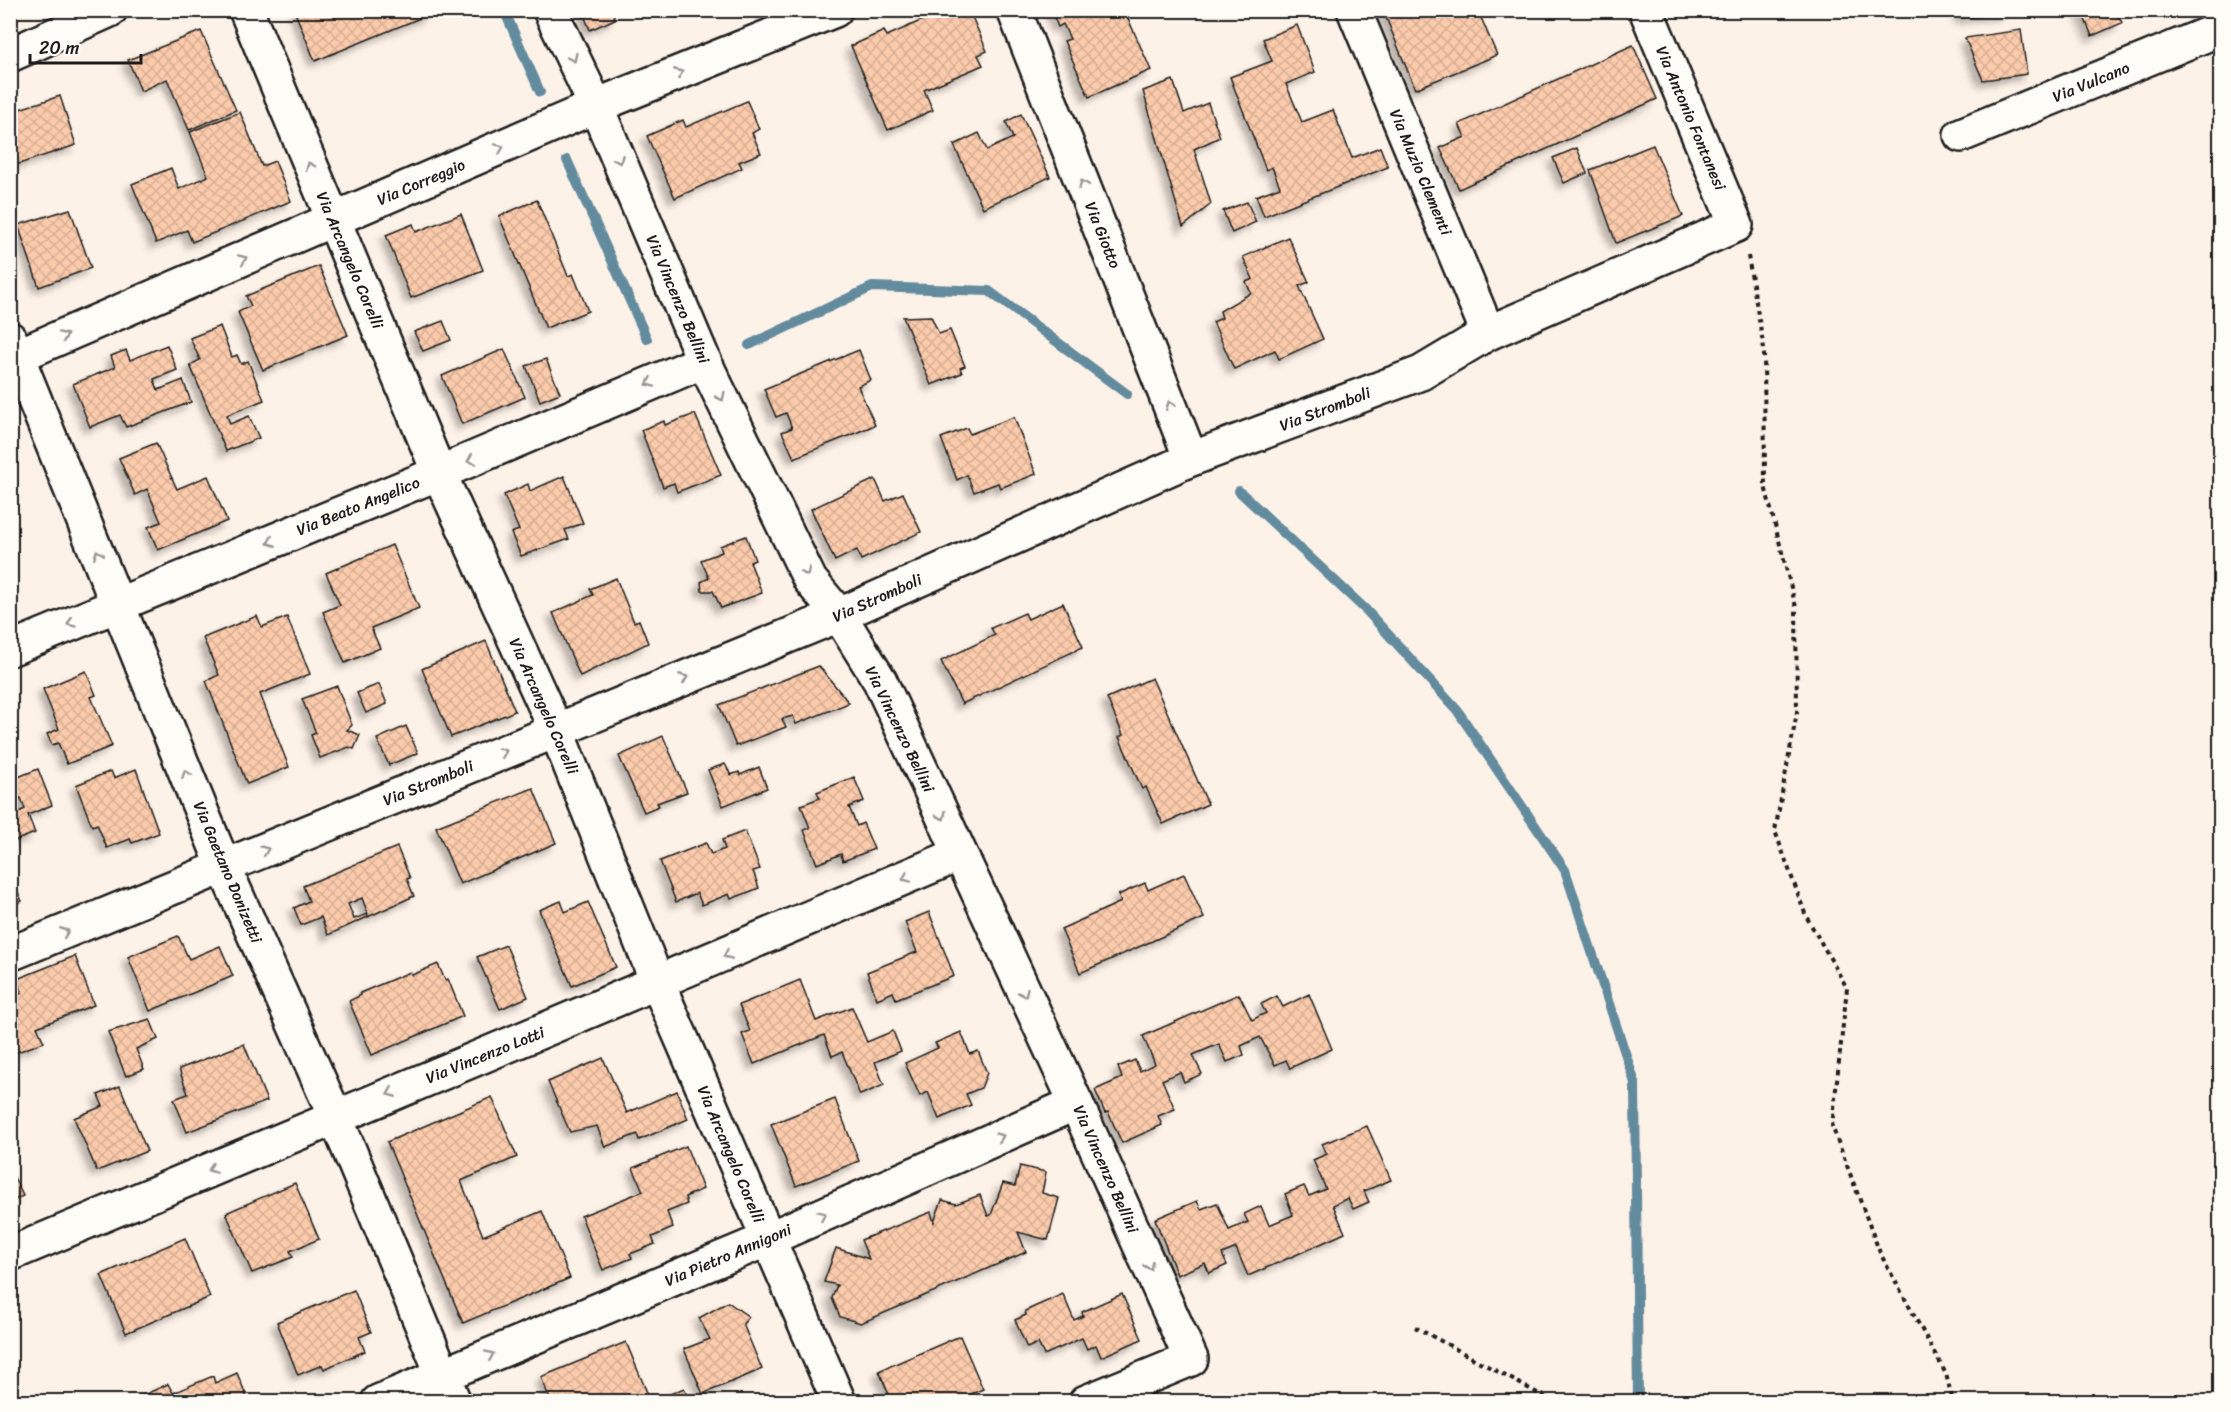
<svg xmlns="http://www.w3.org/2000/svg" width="2231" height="1412" font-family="Sriracha,sans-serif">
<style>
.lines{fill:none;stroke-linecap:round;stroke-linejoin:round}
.stream{stroke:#638b9e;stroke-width:10}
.building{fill:url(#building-cross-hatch);stroke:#1c1c1c;stroke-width:1.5;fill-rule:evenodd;filter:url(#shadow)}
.minor-casing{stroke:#1c1c1c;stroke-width:38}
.path{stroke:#1c1c1c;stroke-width:4;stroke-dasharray:4.5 4.5;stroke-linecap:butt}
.minor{stroke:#fdfcf7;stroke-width:33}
.oneway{stroke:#989794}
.labels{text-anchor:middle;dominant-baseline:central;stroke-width:4.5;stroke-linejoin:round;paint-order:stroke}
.street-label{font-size:16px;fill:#1c1c1c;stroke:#fdfcf7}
</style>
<defs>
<pattern id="building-cross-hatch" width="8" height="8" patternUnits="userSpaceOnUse" patternTransform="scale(1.5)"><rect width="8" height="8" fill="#fccbac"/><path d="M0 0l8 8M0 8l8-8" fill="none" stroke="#d7ae93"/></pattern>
<filter id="shadow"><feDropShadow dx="-5.5" dy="5.5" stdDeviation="3" flood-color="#0004"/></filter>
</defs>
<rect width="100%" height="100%" fill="#fdf2e8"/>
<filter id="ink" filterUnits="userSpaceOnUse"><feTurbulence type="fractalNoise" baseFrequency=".0167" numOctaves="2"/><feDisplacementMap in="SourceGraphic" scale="12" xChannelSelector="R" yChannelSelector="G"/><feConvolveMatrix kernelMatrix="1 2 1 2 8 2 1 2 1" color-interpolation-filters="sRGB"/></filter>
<g filter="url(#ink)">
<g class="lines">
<g class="stream">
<path d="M504,10L540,92"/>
<path d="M567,160L647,339"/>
<path d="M749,345L872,287L989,291L1127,394"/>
<path d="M1239,491L1366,610L1457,710L1565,870L1635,1083L1638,1402"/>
</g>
</g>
<g class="building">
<path d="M294,10H429L430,14L315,61Z"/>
<path d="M582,10H612L615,19L590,30Z"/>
<path d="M945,10H969L987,51L978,55L983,65L924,90L933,110L888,130L851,46L884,31L887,36Z"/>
<path d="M1051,10H1119L1122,16L1126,14L1151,70L1089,97L1064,41L1070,39L1063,24L1058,27Z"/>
<path d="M1383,10H1464L1467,18L1479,13L1497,55L1415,89Z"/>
<path d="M1959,10H2008V13L1960,18Z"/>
<path d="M2081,10H2128L2118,15L2122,23L2092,36Z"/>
<path d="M1297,25L1315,72L1286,84L1302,122L1333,110L1352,158L1380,147L1388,167L1264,216L1256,196L1280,187L1272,167L1266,170L1230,77L1272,61L1263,39Z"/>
<path d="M2021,30L2027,74L1983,80L1965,38Z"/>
<path d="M201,31L236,110L189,130L167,79L141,91L128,60Z"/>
<path d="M1633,45L1657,99L1459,189L1440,148L1465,137L1459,124Z"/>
<path d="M1173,80L1184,113L1208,103L1220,137L1194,149L1211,204L1183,227L1143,91Z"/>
<path d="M60,96L76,145L10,167V112Z"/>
<path d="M747,101L759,129L752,133L761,153L739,162L742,168L675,198L647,136L683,120L686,127Z"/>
<path d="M240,112L262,166L275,161L291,201L192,242L187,230L156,243L132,184L171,168L179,189L208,176L190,132Z"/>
<path d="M1021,114L1050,177L983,208L954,145L979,133L987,150L1013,138L1006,122Z"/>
<path d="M1653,145L1683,216L1616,243L1590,170Z"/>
<path d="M1577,148L1587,173L1564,183L1553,158Z"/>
<path d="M537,200L568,276L573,274L588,311L546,328L499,216Z"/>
<path d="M1247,202L1256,222L1232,233L1223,211Z"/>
<path d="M70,209L91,268L39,287L18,225Z"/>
<path d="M461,214L483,270L411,298L386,235L413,224L416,232Z"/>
<path d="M1288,237L1309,282L1299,286L1323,339L1279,359L1275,350L1234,369L1213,322L1222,318L1220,311L1251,293L1246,282L1253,279L1243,257Z"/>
<path d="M319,266L348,335L263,370L238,312L251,306L246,296Z"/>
<path d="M931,316L939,334L950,330L965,366L960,368L962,373L931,385L903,317Z"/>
<path d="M443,321L451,340L423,351L414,332Z"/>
<path d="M220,326L232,357L237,355L241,364L248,361L264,400L227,415L230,424L249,416L259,438L226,451L190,365L200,360L190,338Z"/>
<path d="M167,345L177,370L154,379L158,390L183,380L191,402L126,427L120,415L90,427L73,384L115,367L111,356L126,350L130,360Z"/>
<path d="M504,349L525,397L462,424L442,376Z"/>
<path d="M859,350L871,380L858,386L875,425L794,458L782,432L792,428L786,413L776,417L764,389Z"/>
<path d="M546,359L560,393L540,401L526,366Z"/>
<path d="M695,414L721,475L677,492L674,483L663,487L641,430L664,421L665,425Z"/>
<path d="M1014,417L1036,474L1000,488L998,483L974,492L967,475L957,480L941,438L967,428L970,434Z"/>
<path d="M156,443L177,489L208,476L227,521L158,550L148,527L161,522L147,489L135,495L119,458Z"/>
<path d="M564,476L583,523L565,530L569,539L521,556L511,533L519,530L504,495L528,484L530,491Z"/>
<path d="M875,479L885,501L903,493L921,532L861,560L857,550L835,561L811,509Z"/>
<path d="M746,536L755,560L750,562L762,593L721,608L713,591H702L701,582L709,578L701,560L722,552L720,546Z"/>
<path d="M392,545L419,608L371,628L380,648L345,663L323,612L340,605L326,573Z"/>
<path d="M616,578L634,622L639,620L648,643L580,676L553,613L593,595L590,589Z"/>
<path d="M1063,603L1083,647L962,704L941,661L995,635L991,628L1025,613L1028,619Z"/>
<path d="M257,616L262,627L287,617L310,674L260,694L289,767L247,784L206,681L219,675L203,638Z"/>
<path d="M486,641L515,711L451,737L422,669Z"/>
<path d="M819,666L849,703L796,724L793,716L782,719L786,727L736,746L719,705Z"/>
<path d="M86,671L96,695L91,697L112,746L67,764L58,743L52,745L47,734L59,729L43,689Z"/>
<path d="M1152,678L1208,804L1163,824L1146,787L1142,789L1119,737L1123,735L1107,698Z"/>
<path d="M379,684L387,704L366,713L357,693Z"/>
<path d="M337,686L352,725L347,730L360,735L354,749L349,747L320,758L311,735L316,733L302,699Z"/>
<path d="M406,726L418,753L389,765L377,739Z"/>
<path d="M663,736L687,792L657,803L659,806L644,812L619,756Z"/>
<path d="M725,764L731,775L739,772L740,775L759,767L767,788L723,806L708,770Z"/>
<path d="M38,769L52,805L28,815L35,833L14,841L10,833V816L25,809L21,798L10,803V772L13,779Z"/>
<path d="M136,769L159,833L132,843L130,839L107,848L97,824L92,826L76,785L111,771L114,778Z"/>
<path d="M854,777L864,801L849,807L857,826L863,823L874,849L843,861L841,854L817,864L804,830L810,828L801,805L820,798L817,792Z"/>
<path d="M533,788L556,843L460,884L436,827Z"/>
<path d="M745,831L760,869L753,871L759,888L731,899L729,894L702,905L697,893L676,902L660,861L706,843L711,854L725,849L722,840Z"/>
<path d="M397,847L410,878L407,879L414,896L328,935L321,917L301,925L294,908L309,901L303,886ZM362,898L368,914L354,919L348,904Z"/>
<path d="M10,874L22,901L10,906Z"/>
<path d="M1184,874L1204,918L1080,973L1061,929L1121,902L1118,895L1145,883L1148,890Z"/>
<path d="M561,901L565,912L588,902L616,967L572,986L539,910Z"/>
<path d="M929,912L954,976L896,999L893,992L877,999L867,972L917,952L905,922Z"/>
<path d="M178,936L189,959L220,946L233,976L150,1011L128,957Z"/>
<path d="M506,945L528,997L500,1009L477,957Z"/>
<path d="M75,956L94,1005L37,1027L44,1042L12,1054L10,998L22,993L17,979Z"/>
<path d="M438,964L445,980L448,979L463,1016L372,1055L349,1001L361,995L360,993L410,972L412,975Z"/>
<path d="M800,980L816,1021L852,1007L867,1042L893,1031L901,1051L875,1062L884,1085L860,1095L842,1052L832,1056L824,1035L754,1064L742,1034L750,1031L739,1005Z"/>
<path d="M1239,994L1252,1020L1266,1013L1261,1004L1277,996L1283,1007L1309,994L1332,1049L1290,1068L1286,1060L1275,1065L1260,1037L1241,1046L1244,1055L1227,1062L1219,1044L1193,1055L1202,1074L1184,1082L1180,1072L1162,1080L1175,1109L1158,1116L1162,1125L1122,1143L1108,1112L1105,1113L1095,1090L1122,1078L1118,1067L1135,1060L1140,1071L1155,1064L1143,1036Z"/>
<path d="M150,1019L158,1039L136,1049L144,1069L126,1076L108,1032Z"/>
<path d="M961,1032L970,1054L978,1051L987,1073L981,1088L966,1094L971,1105L939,1119L928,1092L920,1096L905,1063L938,1048L935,1043Z"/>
<path d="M244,1044L267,1101L187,1132L174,1099L188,1094L179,1069Z"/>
<path d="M603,1058L627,1113L677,1091L688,1119L639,1140L637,1134L605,1147L597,1126L570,1132L548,1082Z"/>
<path d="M120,1086L147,1151L97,1171L74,1118L103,1106L98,1095Z"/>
<path d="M492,1097L517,1157L461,1181L483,1236L542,1211L570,1278L463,1323L387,1142Z"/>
<path d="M835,1099L859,1161L796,1186L771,1124Z"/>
<path d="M1367,1126L1391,1180L1364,1191L1369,1202L1353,1209L1348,1198L1333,1205L1345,1233L1248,1276L1236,1248L1222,1254L1227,1265L1209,1273L1205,1263L1177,1275L1155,1219L1197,1201L1201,1209L1217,1203L1229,1230L1248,1222L1244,1214L1261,1206L1269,1225L1293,1215L1285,1194L1304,1186L1309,1196L1326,1189L1313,1160L1327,1154L1322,1144Z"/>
<path d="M686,1146L703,1189L685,1197L687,1204L667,1212L673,1228L652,1237L655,1244L630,1254L632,1258L603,1270L581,1216L643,1191L633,1168Z"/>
<path d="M1020,1166L1046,1172L1042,1193L1059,1198L1048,1240L1018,1232L1026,1252L861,1323L840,1317L832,1298L837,1285L824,1282L836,1248L869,1259L861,1240L931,1212L934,1222L942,1200L956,1204L980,1195L988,1216L991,1215L1003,1183L1015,1186Z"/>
<path d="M10,1169L23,1196L10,1202Z"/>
<path d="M295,1183L319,1239L290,1251L293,1257L252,1273L226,1213Z"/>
<path d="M185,1238L210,1297L126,1333L101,1275Z"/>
<path d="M354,1290L371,1332L359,1337L365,1351L324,1369L322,1365L298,1375L277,1322Z"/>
<path d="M1063,1294L1074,1320L1083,1316L1082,1312L1122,1294L1142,1339L1101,1357L1096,1345L1087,1349L1082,1338L1044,1355L1038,1343L1027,1348L1015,1320L1026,1315L1025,1311Z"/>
<path d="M728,1302L749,1317L743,1324L762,1369L703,1394L684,1349L710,1339L699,1318Z"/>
<path d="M960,1336L983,1389L953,1402H892L879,1371Z"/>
<path d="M626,1342L651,1402H551L541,1377Z"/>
<path d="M237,1373L249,1402H128L168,1384L173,1393L213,1376L215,1383Z"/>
<path d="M684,1388L690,1402H652Z"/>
</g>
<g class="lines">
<g class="minor-casing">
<g id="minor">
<path d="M246,10L439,473L556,730L658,984L839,1402"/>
<path d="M550,10L596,106L704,361L810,580L839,615L880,681L1076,1103L1191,1359L1086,1402"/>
<path d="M1014,10L1191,459"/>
<path d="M1354,10L1488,333"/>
<path d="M10,55L110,10"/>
<path d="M1961,135L2220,29"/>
<path d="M10,339L224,867L335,1116L454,1402"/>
<path d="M10,359L596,106L835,10"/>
<path d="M10,649L439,473L704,361"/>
<path d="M10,954L839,615L1191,459L1421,373L1488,333L1736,225L1646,10"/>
<path d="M10,1254C327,1120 644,990 960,854"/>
<path d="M378,1402L768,1239L1076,1103"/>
</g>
</g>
<g class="path">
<path d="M1748,256L1764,349L1765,486L1796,607L1797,712L1775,831L1806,916L1847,988L1832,1126L1880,1253L1946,1374L1953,1402"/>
<path d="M1415,1327L1554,1402"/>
</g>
<use href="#minor" class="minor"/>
</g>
<defs><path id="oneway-chevron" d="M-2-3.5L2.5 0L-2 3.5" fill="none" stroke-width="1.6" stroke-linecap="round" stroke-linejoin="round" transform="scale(1.5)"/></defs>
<g class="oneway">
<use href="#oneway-chevron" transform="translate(573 58) rotate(65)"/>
<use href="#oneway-chevron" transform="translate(679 73) rotate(-22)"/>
<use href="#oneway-chevron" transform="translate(500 148) rotate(-23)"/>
<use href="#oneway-chevron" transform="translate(619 160) rotate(66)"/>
<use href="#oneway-chevron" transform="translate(310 166) rotate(-113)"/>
<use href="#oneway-chevron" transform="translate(1083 184) rotate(-112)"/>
<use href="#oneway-chevron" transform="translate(243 259) rotate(-23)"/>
<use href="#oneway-chevron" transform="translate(64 336) rotate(-23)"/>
<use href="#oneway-chevron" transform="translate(650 383) rotate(157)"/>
<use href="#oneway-chevron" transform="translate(721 397) rotate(64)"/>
<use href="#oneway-chevron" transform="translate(1170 405) rotate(-112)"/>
<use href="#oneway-chevron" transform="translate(471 460) rotate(157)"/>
<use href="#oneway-chevron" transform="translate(271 542) rotate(158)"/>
<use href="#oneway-chevron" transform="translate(98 554) rotate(-112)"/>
<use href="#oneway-chevron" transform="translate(806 572) rotate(63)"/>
<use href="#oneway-chevron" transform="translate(71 623) rotate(157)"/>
<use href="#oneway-chevron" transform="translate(684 678) rotate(-22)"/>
<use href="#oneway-chevron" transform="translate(503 752) rotate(-22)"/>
<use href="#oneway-chevron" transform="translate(186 774) rotate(-112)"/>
<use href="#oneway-chevron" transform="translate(942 816) rotate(65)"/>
<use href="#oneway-chevron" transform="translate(265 850) rotate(-22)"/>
<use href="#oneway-chevron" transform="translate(906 878) rotate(157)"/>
<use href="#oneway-chevron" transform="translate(65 932) rotate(-22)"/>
<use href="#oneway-chevron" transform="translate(727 955) rotate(157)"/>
<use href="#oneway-chevron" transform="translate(1024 993) rotate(65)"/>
<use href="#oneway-chevron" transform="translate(391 1093) rotate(158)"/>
<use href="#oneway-chevron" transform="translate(1000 1137) rotate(-24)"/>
<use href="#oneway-chevron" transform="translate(212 1169) rotate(157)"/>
<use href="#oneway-chevron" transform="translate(822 1215) rotate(-24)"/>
<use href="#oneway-chevron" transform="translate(1149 1266) rotate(66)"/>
<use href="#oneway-chevron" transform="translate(490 1355) rotate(-23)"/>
</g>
</g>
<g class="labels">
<g class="street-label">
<text transform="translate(2091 82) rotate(-22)">Via Vulcano</text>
<text transform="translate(1691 118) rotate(67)">Via Antonio Fontanesi</text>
<text transform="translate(1421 172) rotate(67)">Via Muzio Clementi</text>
<text transform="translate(421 182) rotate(-23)">Via Correggio</text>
<text transform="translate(1103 235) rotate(68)">Via Giotto</text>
<text transform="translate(350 260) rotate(67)">Via Arcangelo Corelli</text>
<text transform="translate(678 299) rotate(67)">Via Vincenzo Bellini</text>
<text transform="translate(1325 409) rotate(-21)">Via Stromboli</text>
<text transform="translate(358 506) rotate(-22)">Via Beato Angelico</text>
<text transform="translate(877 598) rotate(-24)">Via Stromboli</text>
<text transform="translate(544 706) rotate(66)">Via Arcangelo Corelli</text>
<text transform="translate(900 729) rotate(64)">Via Vincenzo Bellini</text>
<text transform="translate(428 783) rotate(-22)">Via Stromboli</text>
<text transform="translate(228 872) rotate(67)">Via Gaetano Donizetti</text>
<text transform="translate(485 1055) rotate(-22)">Via Vincenzo Lotti</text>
<text transform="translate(731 1154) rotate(67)">Via Arcangelo Corelli</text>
<text transform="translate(1106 1169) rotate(66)">Via Vincenzo Bellini</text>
<text transform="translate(728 1255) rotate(-23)">Via Pietro Annigoni</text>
</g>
</g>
<rect width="2231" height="1412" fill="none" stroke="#fdfcf7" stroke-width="36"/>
<rect x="18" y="18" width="2195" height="1376" fill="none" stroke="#1c1c1c" stroke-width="2" filter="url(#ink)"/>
<path d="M30 54v9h111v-9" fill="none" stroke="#1c1c1c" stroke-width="3"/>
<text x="39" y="54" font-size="18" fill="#1c1c1c" stroke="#fdfcf7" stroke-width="4.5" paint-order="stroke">20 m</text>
</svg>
